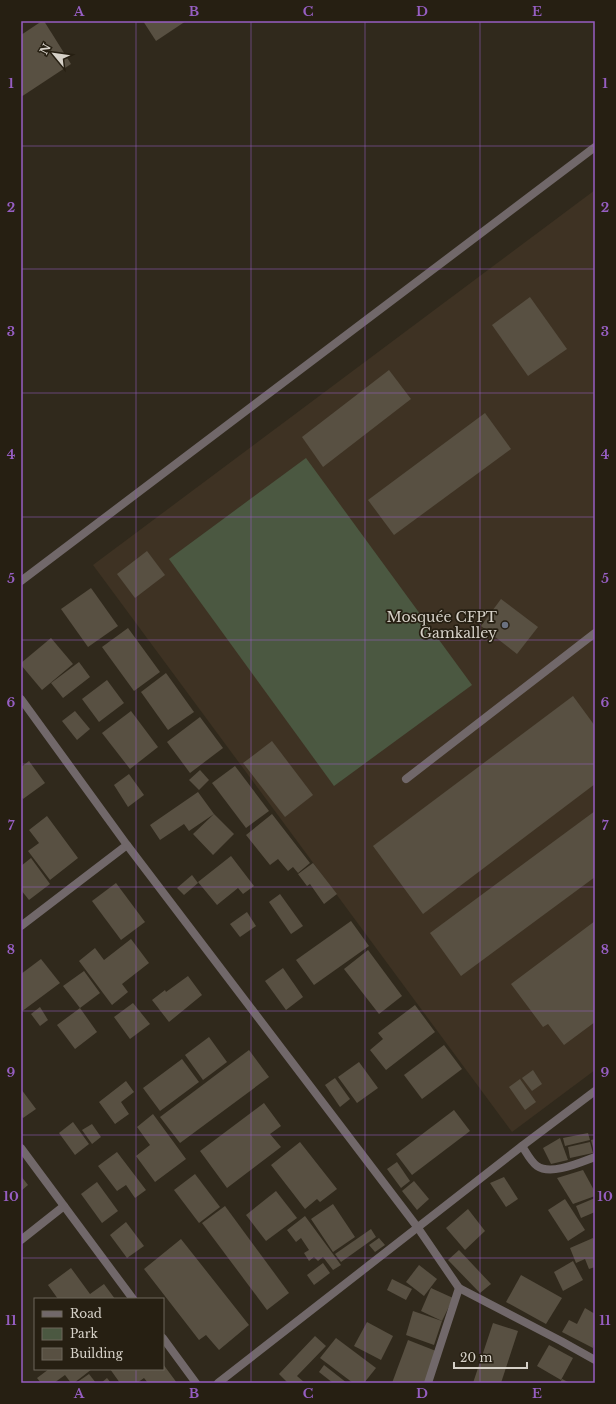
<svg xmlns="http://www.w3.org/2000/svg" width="616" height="1404" font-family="'Libre Baskerville',serif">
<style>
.education{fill:#3e3223}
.green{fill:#4b5841}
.building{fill:#585042}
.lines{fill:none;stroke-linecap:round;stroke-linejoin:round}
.lane{stroke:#71686a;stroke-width:8}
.street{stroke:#71686a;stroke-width:8}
.grid{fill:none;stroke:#965ec2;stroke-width:1;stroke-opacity:0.55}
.worship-dot{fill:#6b7280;stroke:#261f12;stroke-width:1.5}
.labels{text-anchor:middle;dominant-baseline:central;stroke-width:3.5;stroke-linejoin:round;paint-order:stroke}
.poi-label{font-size:14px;fill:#d6d1c8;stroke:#261f12;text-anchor:end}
.neatline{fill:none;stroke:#965ec2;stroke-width:1.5}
.grid-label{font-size:13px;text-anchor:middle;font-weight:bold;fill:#965ec2}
</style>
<rect width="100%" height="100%" fill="#30291c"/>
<path class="education" d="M595,190V1070L512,1132L93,565Z"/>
<path class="green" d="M306,458L472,685L334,786L169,559Z"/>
<g class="building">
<path d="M42,21H44L71,64L21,97V35Z"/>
<path d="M143,21H186L156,41Z"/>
<path d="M530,297L567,349L528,376L492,325Z"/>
<path d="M389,370L411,399L323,467L302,437Z"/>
<path d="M485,413L511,449L394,535L368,500Z"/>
<path d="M147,551L165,575L135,598L117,574Z"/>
<path d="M91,588L118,626L88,647L61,609Z"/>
<path d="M501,599L538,627L517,654L481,626Z"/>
<path d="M128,628L160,672L134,691L102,647Z"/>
<path d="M51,638L73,664L42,690L21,665V663Z"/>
<path d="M79,662L90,677L63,698L51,683Z"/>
<path d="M166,673L194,712L168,730L141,692Z"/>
<path d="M107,680L124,703L99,722L82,699Z"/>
<path d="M573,696L595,726V784L423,914L373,846Z"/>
<path d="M75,711L90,729L77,740L62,721Z"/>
<path d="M131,711L158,747L130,769L102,733Z"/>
<path d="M200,717L223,748L190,773L167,742Z"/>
<path d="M272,741L313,795L285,817L243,763Z"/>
<path d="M29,761L45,783L23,799L21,796V767Z"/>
<path d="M235,766L269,811L246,828L212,783Z"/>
<path d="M200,770L209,780L199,790L189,780Z"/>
<path d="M129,774L144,795L128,807L114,785Z"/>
<path d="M198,792L214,814L234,834L213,855L193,834L214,814L189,831L184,824L160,840L150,825Z"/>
<path d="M595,811V877L461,976L430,933Z"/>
<path d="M272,814L310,863L298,873L293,867L288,871L278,859L270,865L246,835Z"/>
<path d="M47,816L78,858L50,880L28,851L39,843L29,830Z"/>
<path d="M231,856L254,886L243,894L238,888L217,905L198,882Z"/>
<path d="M31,858L50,884L29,900L21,890V866Z"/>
<path d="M313,863L337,894L324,904L310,884L307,886L298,874Z"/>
<path d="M192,875L198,883L184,895L177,888Z"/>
<path d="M116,883L145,922L121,940L92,901Z"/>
<path d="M280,894L303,926L291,934L269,902Z"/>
<path d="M247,912L256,926L240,937L230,924Z"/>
<path d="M351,921L369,946L314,985L296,960Z"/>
<path d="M595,921V1022L564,1045L548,1024L543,1027L511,984Z"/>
<path d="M131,939L149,963L122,984L128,992L112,1005L79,961L95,948L104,960Z"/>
<path d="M368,950L402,996L379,1014L344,969Z"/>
<path d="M41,959L60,983L21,1012V974Z"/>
<path d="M283,968L303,997L286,1010L265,981Z"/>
<path d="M84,971L100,993L80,1008L63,986Z"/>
<path d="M188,976L202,995L169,1022L152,1000L165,990L166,992Z"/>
<path d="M133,1003L150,1024L130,1039L114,1017Z"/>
<path d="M415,1005L435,1032L386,1070L370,1050L383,1039L378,1033Z"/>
<path d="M40,1007L48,1020L40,1026L31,1014Z"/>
<path d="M80,1008L97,1032L75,1049L57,1025Z"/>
<path d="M209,1037L227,1062L203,1080L185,1055Z"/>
<path d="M444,1045L462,1069L422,1099L404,1075Z"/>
<path d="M249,1050L269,1077L180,1143L160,1117Z"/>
<path d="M182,1059L199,1082L160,1111L143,1088Z"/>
<path d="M359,1062L378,1088L357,1103L338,1077Z"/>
<path d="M533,1070L542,1084L532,1091L522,1078Z"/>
<path d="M335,1078L350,1099L340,1107L325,1085Z"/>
<path d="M520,1079L536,1102L525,1110L509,1087Z"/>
<path d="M126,1081L134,1092L121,1102L129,1114L115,1124L99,1102Z"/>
<path d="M21,1089L36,1109L23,1118L21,1116Z"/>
<path d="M264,1103L281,1126L270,1134L281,1147L227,1188L200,1151Z"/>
<path d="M454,1110L470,1131L412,1175L396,1154Z"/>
<path d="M153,1114L186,1159L155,1182L136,1156L150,1145L137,1127Z"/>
<path d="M73,1122L89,1144L75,1155L59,1133Z"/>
<path d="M92,1124L101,1137L92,1144L82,1130Z"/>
<path d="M588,1133L590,1140L565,1146L563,1138Z"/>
<path d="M560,1138L568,1160L551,1164L543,1148Z"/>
<path d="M595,1139V1151L594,1152L591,1140Z"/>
<path d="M300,1142L337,1189L320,1202L317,1199L305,1209L271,1165Z"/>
<path d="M590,1142L593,1153L570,1158L568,1147Z"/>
<path d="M117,1152L146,1190L135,1198L126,1185L117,1191L98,1166Z"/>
<path d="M397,1162L410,1181L401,1188L387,1169Z"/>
<path d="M583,1170L595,1192V1196L573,1204L557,1178Z"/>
<path d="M195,1174L220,1207L199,1223L174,1190Z"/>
<path d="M21,1176L28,1185L21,1191Z"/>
<path d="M504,1177L518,1199L506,1207L490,1183Z"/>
<path d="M414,1181L429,1199L417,1210L402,1191Z"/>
<path d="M97,1182L118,1211L102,1223L81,1194Z"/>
<path d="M276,1191L297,1218L266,1241L246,1215Z"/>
<path d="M595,1198V1212L581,1218L576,1206Z"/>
<path d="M565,1199L585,1230L568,1241L548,1210Z"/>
<path d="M333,1204L355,1237L333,1252L311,1219Z"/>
<path d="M225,1206L289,1293L267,1310L202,1223Z"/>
<path d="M468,1209L485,1231L465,1250L446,1228Z"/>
<path d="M305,1216L341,1265L333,1270L323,1257L318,1261L314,1257L309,1261L304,1253L309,1250L301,1238L296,1242L287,1230Z"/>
<path d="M126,1222L144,1246L127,1258L110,1235Z"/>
<path d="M371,1229L376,1237L341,1262L335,1254Z"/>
<path d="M379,1238L385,1245L375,1252L369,1245Z"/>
<path d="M593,1238L595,1242V1267L589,1269L585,1259L576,1263L570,1248Z"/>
<path d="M181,1239L249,1325L219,1350L206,1335L199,1340L144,1269Z"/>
<path d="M459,1250L491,1284L480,1293L448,1260Z"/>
<path d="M573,1261L583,1280L563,1291L554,1272Z"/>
<path d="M323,1263L330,1273L314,1285L307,1275Z"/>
<path d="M419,1265L437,1279L424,1296L406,1282Z"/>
<path d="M71,1268L90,1294L104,1284L115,1299H58L48,1285Z"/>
<path d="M521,1275L562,1298L546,1324L506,1302Z"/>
<path d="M392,1279L412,1289L406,1300L387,1290Z"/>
<path d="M431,1288L453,1298L442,1321L421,1311Z"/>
<path d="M585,1308L595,1314V1339L593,1348L562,1332L569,1320L577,1324Z"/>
<path d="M413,1311L442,1321L434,1345L406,1335Z"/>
<path d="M367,1322L393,1336L381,1360L354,1346Z"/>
<path d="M493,1323L518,1331L501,1383H473Z"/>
<path d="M315,1336L326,1346L297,1376L305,1383H288L279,1374Z"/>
<path d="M336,1338L376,1368L364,1383H353L320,1358Z"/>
<path d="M408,1340L436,1351L425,1383H392Z"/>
<path d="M549,1345L573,1358L561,1380L537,1366Z"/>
<path d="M163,1364L177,1383H148L144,1378L137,1383H120L110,1369H163Z"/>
<path d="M324,1365L347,1383H333L319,1372Z"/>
<path d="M49,1369H92L74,1383H71L65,1375L54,1383H41L37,1378Z"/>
<path d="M89,1374L96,1383H76Z"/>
<path d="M107,1378L111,1383H101Z"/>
<path d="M562,1379L570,1383H560Z"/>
</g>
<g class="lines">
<path class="lane" d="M406,779L595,633"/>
<g class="street">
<path d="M21,581L595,147"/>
<path d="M21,699L127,845L21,926"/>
<path d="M127,845L418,1228L459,1288L561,1341L595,1360"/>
<path d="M522,1146C526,1152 531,1162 537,1166C551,1176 581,1162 595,1157"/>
<path d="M21,1148L133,1299"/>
<path d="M21,1240L64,1206"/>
<path d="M163,1338L196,1383"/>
<path d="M218,1383L522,1146L595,1091"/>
<path d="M428,1383L459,1288"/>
</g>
</g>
<path class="grid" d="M136,21V1299M251,21V1383M365,21V1383M480,21V1383M21,146H595M21,269H595M21,393H595M21,517H595M21,640H595M21,764H595M21,887H595M21,1011H595M21,1135H595M21,1258H595M136,1369V1383"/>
<circle class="worship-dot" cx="505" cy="625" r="4"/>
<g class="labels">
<g class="poi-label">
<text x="497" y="617">Mosquée CFPT<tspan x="497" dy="16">Gamkalley</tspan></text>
</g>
</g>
<rect width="616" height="1404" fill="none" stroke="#261f12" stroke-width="44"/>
<rect x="34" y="1298" width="130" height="72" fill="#261f12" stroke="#6c665b"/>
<rect x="42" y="1311" width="20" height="6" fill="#71686a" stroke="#6c665b"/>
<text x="70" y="1318" font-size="12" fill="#d6d1c8">Road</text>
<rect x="42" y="1328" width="20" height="12" fill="#4b5841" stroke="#6c665b"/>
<text x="70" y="1338" font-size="12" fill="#d6d1c8">Park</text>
<rect x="42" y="1348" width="20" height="12" fill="#585042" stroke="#6c665b"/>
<text x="70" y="1358" font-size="12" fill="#d6d1c8">Building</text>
<g transform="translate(54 54) rotate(299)" stroke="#261f12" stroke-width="3" paint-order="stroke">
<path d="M0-3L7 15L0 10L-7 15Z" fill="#d6d1c8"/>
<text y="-6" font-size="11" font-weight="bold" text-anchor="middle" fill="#d6d1c8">N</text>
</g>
<path d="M454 1362v6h73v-6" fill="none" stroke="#d6d1c8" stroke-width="2"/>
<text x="460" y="1362" font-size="12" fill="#d6d1c8" stroke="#261f12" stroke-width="3" paint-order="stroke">20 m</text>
<rect x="22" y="22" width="572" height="1360" class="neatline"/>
<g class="grid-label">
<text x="79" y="16">A</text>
<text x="194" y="16">B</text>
<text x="308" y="16">C</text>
<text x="422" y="16">D</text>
<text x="537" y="16">E</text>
<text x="11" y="88">1</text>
<text x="605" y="88">1</text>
<text x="11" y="212">2</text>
<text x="605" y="212">2</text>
<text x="11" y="336">3</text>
<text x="605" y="336">3</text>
<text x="11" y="459">4</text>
<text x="605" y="459">4</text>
<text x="11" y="583">5</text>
<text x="605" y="583">5</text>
<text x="11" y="707">6</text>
<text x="605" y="707">6</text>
<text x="11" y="830">7</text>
<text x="605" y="830">7</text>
<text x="11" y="954">8</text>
<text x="605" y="954">8</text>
<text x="11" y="1077">9</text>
<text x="605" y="1077">9</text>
<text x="11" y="1201">10</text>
<text x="605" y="1201">10</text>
<text x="11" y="1325">11</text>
<text x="605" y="1325">11</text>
<text x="79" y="1398">A</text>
<text x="194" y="1398">B</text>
<text x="308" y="1398">C</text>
<text x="422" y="1398">D</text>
<text x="537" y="1398">E</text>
</g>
</svg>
